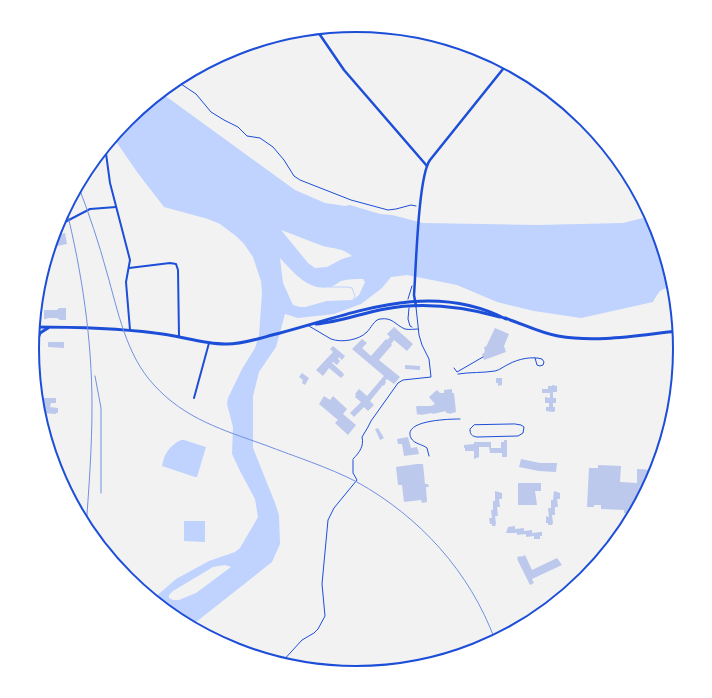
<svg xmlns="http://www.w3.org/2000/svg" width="712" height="698" font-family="'Fira Sans Condensed',sans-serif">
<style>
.water{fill:#bfd3fe;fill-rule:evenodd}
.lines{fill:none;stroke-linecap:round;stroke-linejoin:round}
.stream{stroke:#bfd3fe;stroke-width:1}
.building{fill:#bdc9ec}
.path{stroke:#1d4ed8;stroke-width:1}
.service{stroke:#1d4ed8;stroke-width:1}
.minor{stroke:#1d4ed8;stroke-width:2}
.tertiary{stroke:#1d4ed8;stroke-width:2.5}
.secondary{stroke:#1d4ed8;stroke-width:3}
.primary{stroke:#1d4ed8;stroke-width:3.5}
.rail{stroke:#7290e2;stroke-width:1}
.rim{fill:none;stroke:#1d4ed8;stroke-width:2}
</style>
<rect width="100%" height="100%" fill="#f2f2f2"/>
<g class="water">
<path d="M160,92L295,190L325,203L345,206L350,205L380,214L392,215L423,223L537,225L623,223L651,216L655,225L674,288C660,288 660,290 653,302L581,318L534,311L497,302L457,285L407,275L391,277L382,288L361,304L334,314L298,318L285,314L276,347L259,372L253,396V448L275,503L279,515L280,544L272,562L191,626L176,618L153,599L176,579L209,561L235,552L240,548L258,517L255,499L240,471L232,454L233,427L227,404L228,398L242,369L255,348L259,335L262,293L261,281L253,257L244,244L236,236L220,224L208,219L164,207L137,172L113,137L127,120ZM281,230C296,235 308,241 323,246C334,249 343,248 352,256L342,259L327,267L315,268L308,263ZM280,258C292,271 309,292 330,287C334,286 337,283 341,281C348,279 356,279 363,279L365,282L359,295L353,300L327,301L305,307H300L293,305L283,283ZM225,565L231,567L196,593L179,600H173L169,598V595L173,591L213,567Z"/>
<path d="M181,440H184L206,447L197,477H195L162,466C164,454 169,446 181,440Z"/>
<path d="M184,521H205V542L184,541Z"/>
</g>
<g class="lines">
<path class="stream" d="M329,287H347L352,288L355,296L353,300"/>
</g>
<g class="building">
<path d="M65,233L67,244L57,246V245H55L53,237L54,234H56V235Z"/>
<path d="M59,308H66V320H60L57,318H47V319H44V310H57Z"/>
<path d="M394,327L413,344L407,351L394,340L391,344L392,345L379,360L400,377L394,384L387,379L385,381L386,382L384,386L383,385L370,401L374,405L368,411L364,407L354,417L350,413L361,402L355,397L356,395L355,394L359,389L367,396L384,376L352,349L362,339L367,343L362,348L371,356L386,339L387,340L390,337L387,334Z"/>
<path d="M495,328L509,334L504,346L506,352L484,360L482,354L484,353L485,350L484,349L485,346L486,347Z"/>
<path d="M48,342H64V348L48,347Z"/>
<path d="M333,346L345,356L342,360L339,357L338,359L340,361L337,365L333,362L332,363L343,373L344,375L341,378L329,368L323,376L316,370L333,352L330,349Z"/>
<path d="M405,365L420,366V370L405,369Z"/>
<path d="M302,373L309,378L305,385L302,383L303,380L299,377Z"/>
<path d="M496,378H502V385L498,386V383H496Z"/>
<path d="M552,385L557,386V392H553V398H556V403H553V407H555V411L553,412L546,411V407H549V403H545V397L550,398V393H542V389H548V386H552Z"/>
<path d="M452,389V393H454L456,412L449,414V413H446V411L433,414L432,413L421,415L419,414L418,415L417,414L416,407L417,406H431L435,404L429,397L437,390L440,393H444V390Z"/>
<path d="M324,396L330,400L333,396L347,409L343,414L356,425L348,435L335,423L338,420L319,404Z"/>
<path d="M44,398H56V403H51L50,407L58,408V413H56V414L42,413V408L45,407V403H44Z"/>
<path d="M378,428L384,438L380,440L375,429Z"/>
<path d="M408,437L411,448L417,447L419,454L404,456L402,444H398L397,439Z"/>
<path d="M504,440H507V457H502V453H490L489,447H479V457L474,459V451H465V448H464V445L474,444V442H491V448H501V442H504Z"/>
<path d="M521,459L540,463H557L556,472L539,471L519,467Z"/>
<path d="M417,464H423L425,484H428L429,487H426L427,502L422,503L421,500L404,502L402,485H398L396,467Z"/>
<path d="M598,465L621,466L620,482L637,483V469L656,470L634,513H624V510L601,509V505H594V507H587L589,468H598Z"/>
<path d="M518,483H541V491H535L537,505H518Z"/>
<path d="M495,491L502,493V499H499L500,507H497L498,516H495L496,524L495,526H492V524H490L489,518H492L491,510H493V501H495Z"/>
<path d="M554,491L560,493V499H557L558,507H555V515H552L553,523L552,525H548V523H546V516L549,517L548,508H551V500H553Z"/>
<path d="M515,526V529L524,528V531L532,530V533L540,532H542V536H540V539H534V536L526,537V534L517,535V533H506L508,527Z"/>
<path d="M525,555L532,570L557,558L562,565L532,579L534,583L530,585L517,559H518L517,557L521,556V557Z"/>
</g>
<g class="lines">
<g class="path">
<path d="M175,80L196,94L211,112L224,120L238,127L247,136L260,138L273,147L284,160L294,176L300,180L351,200L388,210L396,209L411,205L416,206"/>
<path d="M408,299L412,286"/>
<path d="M409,308L408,319L410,326L412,327"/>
<path d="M454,368L457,372L483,357"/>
<path d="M281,663L302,640L314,633L318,629L325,616L322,584L328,520L334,508L357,480L353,473V460"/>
</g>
<g class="service">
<path d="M309,326C316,330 324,335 331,339C342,343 359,340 367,332C371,328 374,320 380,319C393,317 395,325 405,329C409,330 414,329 418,329"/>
<path d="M458,374C470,372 483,373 495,371C500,370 504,366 509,364C518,359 532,356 542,359L544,362L543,365L540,366L537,365L535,358"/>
<path d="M515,424L521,425L524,427L523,433L518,436L477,437C472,436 470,435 470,429L474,425Z"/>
<path d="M429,456L427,448C422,444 414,444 411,438C402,420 450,419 460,419"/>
<path d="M353,459C360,452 364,446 362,437L368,427L371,421L398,383L403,380L431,377L429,359L422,345L419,335L416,307"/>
</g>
<g class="minor">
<path d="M105,146L110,183L130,260L126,282L130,330"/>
<path d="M57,224L65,222L90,209L116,207"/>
<path d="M129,268L170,263L176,264L178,270L179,336"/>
<path d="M194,398L209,343"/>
</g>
<g class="tertiary">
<path d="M316,29L344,70L427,166"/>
<path d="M416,306L414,295C416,270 418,176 430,160L507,64"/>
</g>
<g class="secondary">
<path d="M505,318C523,324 540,333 558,336C597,343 639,335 678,331"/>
<path d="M316,324C339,322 362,313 385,309C422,302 464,307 500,317"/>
<path d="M34,327C75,327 115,328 155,333C178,335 205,345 227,344C245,344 263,337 280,333C356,313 430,280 506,319"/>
<path d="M34,349L40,333L48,328"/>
</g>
<path class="primary" d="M33,342V360"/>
<g class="rail">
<path d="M78,185C89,214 99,243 107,273C118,311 126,355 154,385C185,419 223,430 265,445C296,457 328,467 357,482C420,517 470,572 495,640"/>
<path d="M66,208C82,272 92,340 92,406C92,447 89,487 86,528"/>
<path d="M95,376L101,408V493"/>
</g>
</g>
<path d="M0 0H712V698H0ZM39 349a317 317 0 1 1 634 0a317 317 0 1 1-634 0Z" fill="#fff" fill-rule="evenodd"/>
<path class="rim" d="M39 349a317 317 0 1 1 634 0a317 317 0 1 1-634 0Z"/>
</svg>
